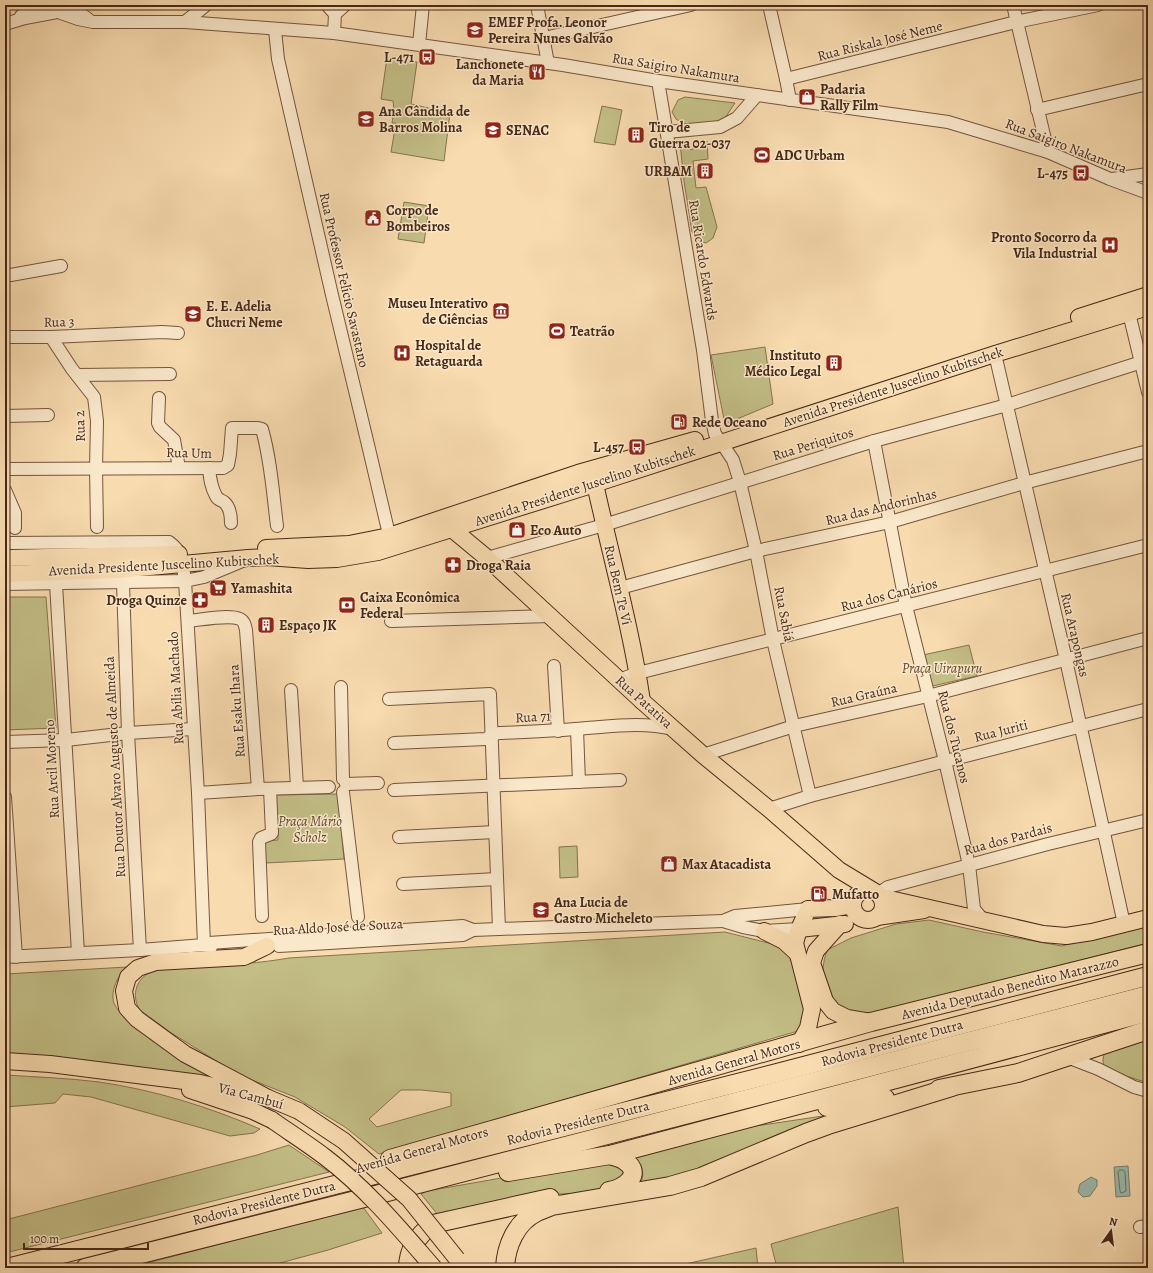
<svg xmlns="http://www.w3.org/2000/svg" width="1153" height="1273" font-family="Alegreya,serif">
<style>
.green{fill:#c3be86;stroke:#86734e;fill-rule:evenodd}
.water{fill:#9dbbae;stroke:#7b8072}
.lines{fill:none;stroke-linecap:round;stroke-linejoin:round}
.shore{stroke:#727262;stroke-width:1}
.minor-casing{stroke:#74553d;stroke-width:14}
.major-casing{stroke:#482817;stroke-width:18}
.highway-casing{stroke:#482817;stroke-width:20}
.minor{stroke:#fae8cb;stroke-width:12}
.major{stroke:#f8dbaf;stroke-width:16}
.highway{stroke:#f8dbaf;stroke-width:18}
.major-bridge-casing{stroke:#482817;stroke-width:18;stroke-linecap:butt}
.major-bridge{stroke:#f8dbaf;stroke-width:16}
.labels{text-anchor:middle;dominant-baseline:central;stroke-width:3;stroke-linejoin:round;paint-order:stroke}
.poi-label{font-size:14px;font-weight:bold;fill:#482817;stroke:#fae8cb;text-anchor:start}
.street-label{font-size:14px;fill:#482817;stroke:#fae8cb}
.park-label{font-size:14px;font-style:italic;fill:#61462d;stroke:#fae8cb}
</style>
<rect width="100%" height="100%" fill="#f8dbaf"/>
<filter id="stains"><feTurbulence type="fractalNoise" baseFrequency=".005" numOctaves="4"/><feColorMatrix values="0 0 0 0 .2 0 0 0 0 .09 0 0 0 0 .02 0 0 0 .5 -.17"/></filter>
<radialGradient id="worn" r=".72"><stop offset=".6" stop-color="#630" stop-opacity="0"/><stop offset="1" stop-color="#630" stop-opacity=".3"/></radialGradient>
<g class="green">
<path d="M387,58L417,62L411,104L450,113L444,161L391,152L396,123H392L394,110L393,101L381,99Z"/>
<path d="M685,97L735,103L723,121L685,125L676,119L672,112L678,100Z"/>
<path d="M602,106L622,110L615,145L594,142Z"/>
<path d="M707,141L708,159L693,161L696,188L706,187L717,227L713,238L706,243L699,241L692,232L684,181L680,143L692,150L694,147L697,144L703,145Z"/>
<path d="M404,202L429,206L424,243L398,239Z"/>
<path d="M765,347L773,404L725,424L711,355Z"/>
<path d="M5,597H46L56,728L5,730Z"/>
<path d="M969,645L977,676L928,687L923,655Z"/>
<path d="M338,794L344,859L266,863L264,841L278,840L276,795Z"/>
<path d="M577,846L578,877L560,878L559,847Z"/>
<path d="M929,920L983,932L1062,946L1148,922V943L864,1015L836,1009C826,985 818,977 827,950L851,938L896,924Z"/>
<path d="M725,932L780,946L785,949L792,960L808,1014L798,1031L379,1154L345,1127L295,1097L237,1074L170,1032L140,1010C130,995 137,976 154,971C166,967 190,967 203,966C232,965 260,963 289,958ZM401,1090H421L451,1093V1106L377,1127L369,1119Z"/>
<path d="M127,967C118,975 110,991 114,1003C122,1025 195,1066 217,1080L5,1059V974Z"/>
<path d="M1148,1038V1083L1107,1070C1102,1064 1102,1059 1105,1052Z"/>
<path d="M5,1075C36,1077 68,1078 99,1082C155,1090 209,1107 260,1129L254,1133L230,1136L91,1097L63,1094L55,1103L5,1107Z"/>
<path d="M856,1111L728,1165L641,1183C645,1171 642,1165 633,1156L736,1129Z"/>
<path d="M289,1145L329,1172L5,1253V1220L257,1155Z"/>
<path d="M610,1155L631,1180L591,1193L559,1194L442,1220L421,1194L427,1191L530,1173Z"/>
<path d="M363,1207L382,1233L328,1250L262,1268H128Z"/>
<path d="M898,1207L904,1268H777L771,1244Z"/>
<path d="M756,1248L758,1268H668Z"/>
</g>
<g class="water">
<path d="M1128,1166L1130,1196L1116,1197L1114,1167Z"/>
<path d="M1091,1177L1097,1180V1186L1090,1196L1083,1197L1078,1192L1080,1184Z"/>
</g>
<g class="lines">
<path class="shore" d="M1120,1170H1123L1125,1172L1126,1191L1124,1192L1121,1193L1120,1191L1118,1172Z"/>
<g class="minor-casing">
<g id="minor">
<path d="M327,5L335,14L334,33"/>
<path d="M537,5L548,63"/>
<path d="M769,5L786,79L790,100"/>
<path d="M1013,5L1048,152"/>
<path d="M71,7L88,19"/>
<path d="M61,13L78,19L93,22H185L334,33L563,65L658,81L948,122L1048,152L1110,179L1148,193"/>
<path d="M335,14L345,5"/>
<path d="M21,16L39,5"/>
<path d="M185,22L206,5"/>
<path d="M5,24L25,18L57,12"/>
<path d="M275,30L278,59L332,295L369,449L391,543"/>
<path d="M544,38L691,5"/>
<path d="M419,44L423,5"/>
<path d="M786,79L1016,22L1098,5"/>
<path d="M658,81L703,350L712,421L715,434L721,442L733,460L740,482L756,551L773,640L810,796"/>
<path d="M1037,110L1148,84"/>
<path d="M667,132L720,127L737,118L757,95"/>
<path d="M1112,179L1148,174"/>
<path d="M5,276L61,266"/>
<path d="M1129,313L1148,392"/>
<path d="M5,337H51L162,332L178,333"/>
<path d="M51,337L72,369L94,397L97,421L96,468L97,527"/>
<path d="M995,354L1066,660L1124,924"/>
<path d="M77,375L170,374"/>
<path d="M159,398L158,423L160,427L174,440L179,468"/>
<path d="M5,416L48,415"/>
<path d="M874,441L906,606L945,761L969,865L974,909L984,921"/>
<path d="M209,468C210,479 211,487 216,496C218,500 221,500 224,502C230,507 231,516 231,523"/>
<path d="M5,469L223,468L228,465L230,454L232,428H258L262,429C271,461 273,494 277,526"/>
<path d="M5,490L15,513V528"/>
<path d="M5,543L169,542C184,553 182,563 185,581L198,793L204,945"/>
<path d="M487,558L604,525L874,441L1007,405L1148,360"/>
<path d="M123,583L128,733L140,950"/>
<path d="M5,584L185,581L204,577L240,562"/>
<path d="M56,584L78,953"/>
<path d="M620,588L756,551L890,522L1024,483L1148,451"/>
<path d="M188,621C200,620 229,614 240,619C244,621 245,625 246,630L258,789"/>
<path d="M391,621L550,616"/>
<path d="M554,666L558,731"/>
<path d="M619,680L638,673L1148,545"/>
<path d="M341,687L343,779"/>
<path d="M291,690L297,787"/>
<path d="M389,699L490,694L499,929"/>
<path d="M577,729L579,782"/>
<path d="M5,742L66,740L128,733L193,729"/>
<path d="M394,743L486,739L492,735L499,733C524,732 550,731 575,729C608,727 641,721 673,729"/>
<path d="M703,755L794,726L928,696L1148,638"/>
<path d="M346,784L378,783"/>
<path d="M394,790L620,780"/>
<path d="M343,792L358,917"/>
<path d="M198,793L258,789L329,787"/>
<path d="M5,797L16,957"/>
<path d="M769,809L810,796L1148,709"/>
<path d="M399,837L495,832"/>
<path d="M403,884L497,879"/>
<path d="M878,894L888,887L1048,844L1148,820"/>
<path d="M262,916L259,842L261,838L271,834L272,833L270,789"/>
<path d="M799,929L764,931L743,927L723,921L735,916L808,909"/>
<path d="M204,945L209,943L463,926L473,930L499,929L723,921"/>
<path d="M279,946L463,935L473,930"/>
<path d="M5,957L140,950L204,945L211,947"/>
<path d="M1067,1057L1098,1069L1134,1087L1148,1091"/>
<path d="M1140,1227L1148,1226"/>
</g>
</g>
<g class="major-casing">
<g id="major">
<path d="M1079,317L1148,295"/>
<path d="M592,475L595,484C611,556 631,628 642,701"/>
<path d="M452,529L487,558L642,701L703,755L769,809L839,870L872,890"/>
<path d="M266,548L349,544L389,536L578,473L695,440"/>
<path d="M5,558L179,554"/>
<path d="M5,574L117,570L248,558L267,557L308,560L337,559L378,552L585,487L995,354L1148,307"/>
<circle cx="868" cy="905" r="15"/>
<path d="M881,897L1043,934L1066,936L1092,932L1148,918"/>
<path d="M877,917L924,910"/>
<path d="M840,924L816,951L812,963L825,1001L833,1011L847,1018L871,1022"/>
<path d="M799,929L845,924"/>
<path d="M764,931L784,941L797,953"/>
<path d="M267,946L244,957L156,962L138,968L128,977L124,991L127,1008L137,1019L185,1054L268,1098"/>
<path d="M799,1044L808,1028L812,1009L795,943L799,929L808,909L835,908L853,905"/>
<path d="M5,1061L50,1064L200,1083L268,1098L299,1111"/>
<path d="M190,1090L253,1111L272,1120"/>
</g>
</g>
<g class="highway-casing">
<g id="highway">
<path d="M939,1089L1018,1073L1148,1030"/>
<path d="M827,1107L885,1098"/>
<path d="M390,1159L871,1022L1148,953"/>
<path d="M508,1172L610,1155L1148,1012"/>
<path d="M609,1191C624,1189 644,1174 625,1161C621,1158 615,1157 610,1155"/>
<path d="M7,1268L777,1073L1148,976"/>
<path d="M85,1268L368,1197L1148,995"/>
<path d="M408,1268C408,1249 418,1235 433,1224L550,1198"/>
<path d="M505,1268C506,1246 516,1222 537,1212C542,1210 547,1208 552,1206L670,1186L701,1177L806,1133L828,1125L952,1087"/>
</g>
</g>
<use href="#minor" class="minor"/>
<use href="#major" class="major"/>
<use href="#highway" class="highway"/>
<g class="major-bridge-casing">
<g id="major-bridge">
<path d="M299,1111L344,1141L409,1199L457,1259"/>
<path d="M272,1120C289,1132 308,1144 325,1157C366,1188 400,1229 434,1268"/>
</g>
</g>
<use href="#major-bridge" class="major-bridge"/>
</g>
<defs>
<g id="school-square" transform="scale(0.9)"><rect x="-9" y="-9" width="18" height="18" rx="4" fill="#8f2418" stroke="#fae8cb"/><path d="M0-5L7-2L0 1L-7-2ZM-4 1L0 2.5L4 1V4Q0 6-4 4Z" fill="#fff"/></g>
<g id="bus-square" transform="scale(0.9)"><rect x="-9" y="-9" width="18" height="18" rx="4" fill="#8f2418" stroke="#fae8cb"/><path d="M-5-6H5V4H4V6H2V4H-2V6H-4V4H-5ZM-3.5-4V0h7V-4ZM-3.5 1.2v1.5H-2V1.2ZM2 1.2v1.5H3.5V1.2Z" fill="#fff"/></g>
<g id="restaurant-square" transform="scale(0.9)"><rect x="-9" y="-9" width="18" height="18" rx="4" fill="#8f2418" stroke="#fae8cb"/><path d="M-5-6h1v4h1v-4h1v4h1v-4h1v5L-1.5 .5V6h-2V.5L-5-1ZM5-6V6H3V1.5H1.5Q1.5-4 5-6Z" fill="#fff"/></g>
<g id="shop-square" transform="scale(0.9)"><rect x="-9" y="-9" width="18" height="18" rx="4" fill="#8f2418" stroke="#fae8cb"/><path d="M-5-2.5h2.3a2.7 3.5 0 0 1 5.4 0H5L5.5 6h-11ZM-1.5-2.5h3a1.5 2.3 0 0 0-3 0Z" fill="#fff"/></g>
<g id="university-square" transform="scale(0.9)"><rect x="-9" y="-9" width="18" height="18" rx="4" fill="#8f2418" stroke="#fae8cb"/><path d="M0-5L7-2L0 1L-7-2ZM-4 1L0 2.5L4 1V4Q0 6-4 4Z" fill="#fff"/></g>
<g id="building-square" transform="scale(0.9)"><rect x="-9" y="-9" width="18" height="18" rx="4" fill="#8f2418" stroke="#fae8cb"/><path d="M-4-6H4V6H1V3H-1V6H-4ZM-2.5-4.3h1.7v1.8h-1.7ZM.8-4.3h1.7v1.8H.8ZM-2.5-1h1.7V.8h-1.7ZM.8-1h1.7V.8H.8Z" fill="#fff"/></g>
<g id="stadium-square" transform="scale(0.9)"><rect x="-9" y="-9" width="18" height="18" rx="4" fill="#8f2418" stroke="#fae8cb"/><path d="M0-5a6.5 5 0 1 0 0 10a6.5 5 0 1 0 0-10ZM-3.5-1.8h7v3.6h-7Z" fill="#fff"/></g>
<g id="civic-square" transform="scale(0.9)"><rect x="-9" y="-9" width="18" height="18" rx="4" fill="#8f2418" stroke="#fae8cb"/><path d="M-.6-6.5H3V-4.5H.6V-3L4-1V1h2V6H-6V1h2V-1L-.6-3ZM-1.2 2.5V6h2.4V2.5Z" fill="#fff"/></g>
<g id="hospital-square" transform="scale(0.9)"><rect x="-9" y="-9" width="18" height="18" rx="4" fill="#8f2418" stroke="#fae8cb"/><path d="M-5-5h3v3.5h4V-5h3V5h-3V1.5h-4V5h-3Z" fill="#fff"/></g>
<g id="museum-square" transform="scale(0.9)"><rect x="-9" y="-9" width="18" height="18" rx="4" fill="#8f2418" stroke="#fae8cb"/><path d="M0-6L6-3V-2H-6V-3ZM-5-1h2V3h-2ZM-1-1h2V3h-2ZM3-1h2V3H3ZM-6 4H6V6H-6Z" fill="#fff"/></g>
<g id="fuel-square" transform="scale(0.9)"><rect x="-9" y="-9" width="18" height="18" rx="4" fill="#8f2418" stroke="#fae8cb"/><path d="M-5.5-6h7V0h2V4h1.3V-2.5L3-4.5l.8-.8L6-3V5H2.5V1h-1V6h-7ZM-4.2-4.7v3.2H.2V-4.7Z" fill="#fff"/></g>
<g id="pharmacy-square" transform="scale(0.9)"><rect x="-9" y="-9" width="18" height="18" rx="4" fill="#8f2418" stroke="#fae8cb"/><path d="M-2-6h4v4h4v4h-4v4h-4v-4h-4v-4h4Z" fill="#fff"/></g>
<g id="supermarket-square" transform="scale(0.9)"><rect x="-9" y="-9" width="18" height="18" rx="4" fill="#8f2418" stroke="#fae8cb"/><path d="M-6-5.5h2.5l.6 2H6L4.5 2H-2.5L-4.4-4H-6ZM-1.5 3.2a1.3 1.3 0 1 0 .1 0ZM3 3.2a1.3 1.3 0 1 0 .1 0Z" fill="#fff"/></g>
<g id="bank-square" transform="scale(0.9)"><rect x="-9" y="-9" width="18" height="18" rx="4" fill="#8f2418" stroke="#fae8cb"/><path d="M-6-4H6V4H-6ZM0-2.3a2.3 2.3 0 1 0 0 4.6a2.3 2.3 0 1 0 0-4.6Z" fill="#fff"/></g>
</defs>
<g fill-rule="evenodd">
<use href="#school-square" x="475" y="30"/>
<use href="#bus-square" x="427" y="57"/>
<use href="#restaurant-square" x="537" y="72"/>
<use href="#shop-square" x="807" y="97"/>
<use href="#school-square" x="366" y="119"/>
<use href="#university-square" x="493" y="130"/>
<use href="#building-square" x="636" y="135"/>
<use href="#stadium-square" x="762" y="155"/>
<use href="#building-square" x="705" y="171"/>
<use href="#bus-square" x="1081" y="173"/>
<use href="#civic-square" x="373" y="218"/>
<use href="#hospital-square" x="1110" y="245"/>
<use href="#museum-square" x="501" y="311"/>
<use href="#school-square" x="193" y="314"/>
<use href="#stadium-square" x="557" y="331"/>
<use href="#hospital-square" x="402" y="353"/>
<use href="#building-square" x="834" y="363"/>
<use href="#fuel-square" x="679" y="422"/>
<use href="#bus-square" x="637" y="447"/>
<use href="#shop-square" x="517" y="530"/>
<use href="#pharmacy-square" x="453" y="565"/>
<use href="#supermarket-square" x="218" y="588"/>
<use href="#pharmacy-square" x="200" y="600"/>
<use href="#bank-square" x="347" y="605"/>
<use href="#building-square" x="266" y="625"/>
<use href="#shop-square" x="669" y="864"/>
<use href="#fuel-square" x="819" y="894"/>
<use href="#school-square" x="541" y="910"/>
</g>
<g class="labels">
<g class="poi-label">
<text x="488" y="22">EMEF Profa. Leonor<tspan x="488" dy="16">Pereira Nunes Galvão</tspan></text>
<text x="414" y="57" text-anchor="end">L-471</text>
<text x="524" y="64" text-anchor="end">Lanchonete<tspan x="524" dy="16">da Maria</tspan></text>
<text x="820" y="89">Padaria<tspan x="820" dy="16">Rally Film</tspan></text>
<text x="379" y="111">Ana Cândida de<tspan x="379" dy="16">Barros Molina</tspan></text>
<text x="649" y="127">Tiro de<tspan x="649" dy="16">Guerra 02-037</tspan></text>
<text x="506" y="130">SENAC</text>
<text x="775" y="155">ADC Urbam</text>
<text x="692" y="171" text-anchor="end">URBAM</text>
<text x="1068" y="173" text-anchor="end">L-475</text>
<text x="386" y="210">Corpo de<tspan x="386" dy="16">Bombeiros</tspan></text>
<text x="1097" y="237" text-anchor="end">Pronto Socorro da<tspan x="1097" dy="16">Vila Industrial</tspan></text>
<text x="488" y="303" text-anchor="end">Museu Interativo<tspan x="488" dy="16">de Ciências</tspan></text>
<text x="206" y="306">E. E. Adelia<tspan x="206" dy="16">Chucri Neme</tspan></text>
<text x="570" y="331">Teatrão</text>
<text x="415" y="345">Hospital de<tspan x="415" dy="16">Retaguarda</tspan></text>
<text x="821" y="355" text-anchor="end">Instituto<tspan x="821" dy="16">Médico Legal</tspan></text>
<text x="692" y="422">Rede Oceano</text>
<text x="624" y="447" text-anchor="end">L-457</text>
<text x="530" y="530">Eco Auto</text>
<text x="466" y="565">Droga Raia</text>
<text x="231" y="588">Yamashita</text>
<text x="360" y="597">Caixa Econômica<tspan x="360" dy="16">Federal</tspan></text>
<text x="187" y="600" text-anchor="end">Droga Quinze</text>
<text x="279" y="625">Espaço JK</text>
<text x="682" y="864">Max Atacadista</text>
<text x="832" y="894">Mufatto</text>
<text x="554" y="902">Ana Lucia de<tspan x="554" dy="16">Castro Micheleto</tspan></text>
</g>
<g class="street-label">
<text transform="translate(880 41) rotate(-14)">Rua Riskala José Neme</text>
<text transform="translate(676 68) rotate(9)">Rua Saigiro Nakamura</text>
<text transform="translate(1066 146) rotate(21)">Rua Saigiro Nakamura</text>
<text transform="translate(703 260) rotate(81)">Rua Ricardo Edwards</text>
<text transform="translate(344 280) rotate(77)">Rua Professor Felício Savastano</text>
<text transform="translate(59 322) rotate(-1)">Rua 3</text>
<text transform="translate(893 387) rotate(-18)">Avenida Presidente Juscelino Kubitschek</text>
<text transform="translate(80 426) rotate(-92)">Rua 2</text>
<text transform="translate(813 444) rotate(-17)">Rua Periquitos</text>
<text transform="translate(189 453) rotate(1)">Rua Um</text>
<text transform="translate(585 486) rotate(-18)">Avenida Presidente Juscelino Kubitschek</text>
<text transform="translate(881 507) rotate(-14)">Rua das Andorinhas</text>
<text transform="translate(164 565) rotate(-3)">Avenida Presidente Juscelino Kubitschek</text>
<text transform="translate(618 585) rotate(77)">Rua Bem Te Vi</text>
<text transform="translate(889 595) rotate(-14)">Rua dos Canários</text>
<text transform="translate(784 614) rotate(79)">Rua Sabiá</text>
<text transform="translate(1075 635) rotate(77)">Rua Arapongas</text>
<text transform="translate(176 688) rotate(-93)">Rua Abília Machado</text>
<text transform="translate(864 695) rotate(-13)">Rua Graúna</text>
<text transform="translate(644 702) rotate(42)">Rua Patativa</text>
<text transform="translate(237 711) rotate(-94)">Rua Esaku Ihara</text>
<text transform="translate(533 717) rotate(-3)">Rua 71</text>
<text transform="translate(1001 731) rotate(-14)">Rua Juriti</text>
<text transform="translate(954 737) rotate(76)">Rua dos Tucanos</text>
<text transform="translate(115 767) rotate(-93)">Rua Doutor Alvaro Augusto de Almeida</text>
<text transform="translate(52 769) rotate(-93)">Rua Arcil Moreno</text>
<text transform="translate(1008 839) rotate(-15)">Rua dos Pardais</text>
<text transform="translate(338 927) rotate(-3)">Rua Aldo José de Souza</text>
<text transform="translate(1010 988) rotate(-14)">Avenida Deputado Benedito Matarazzo</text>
<text transform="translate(892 1043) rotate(-15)">Rodovia Presidente Dutra</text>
<text transform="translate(734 1062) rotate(-16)">Avenida General Motors</text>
<text transform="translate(251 1096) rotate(15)">Via Cambuí</text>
<text transform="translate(578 1123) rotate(-14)">Rodovia Presidente Dutra</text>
<text transform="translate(422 1150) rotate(-16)">Avenida General Motors</text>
<text transform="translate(264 1203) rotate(-14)">Rodovia Presidente Dutra</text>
</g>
<g class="park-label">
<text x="942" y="668">Praça Uirapuru</text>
<text x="310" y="821">Praça Mário<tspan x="310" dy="16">Scholz</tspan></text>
</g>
</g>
<rect width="1153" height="1273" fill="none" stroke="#f8dbaf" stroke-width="20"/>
<rect x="6" y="6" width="1141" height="1261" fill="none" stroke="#482817" stroke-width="2"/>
<rect x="10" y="10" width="1133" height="1253" fill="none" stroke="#482817"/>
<g transform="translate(1111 1231) rotate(14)" stroke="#fae8cb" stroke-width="3" paint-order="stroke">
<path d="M0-3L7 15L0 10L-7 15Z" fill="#482817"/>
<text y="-6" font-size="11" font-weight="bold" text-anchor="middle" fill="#482817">N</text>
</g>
<path d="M24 1243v6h124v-6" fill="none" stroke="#482817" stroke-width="2"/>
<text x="30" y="1243" font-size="12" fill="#482817" stroke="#fae8cb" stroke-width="3" paint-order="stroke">100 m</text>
<rect width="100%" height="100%" filter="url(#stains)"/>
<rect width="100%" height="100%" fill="url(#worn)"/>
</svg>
